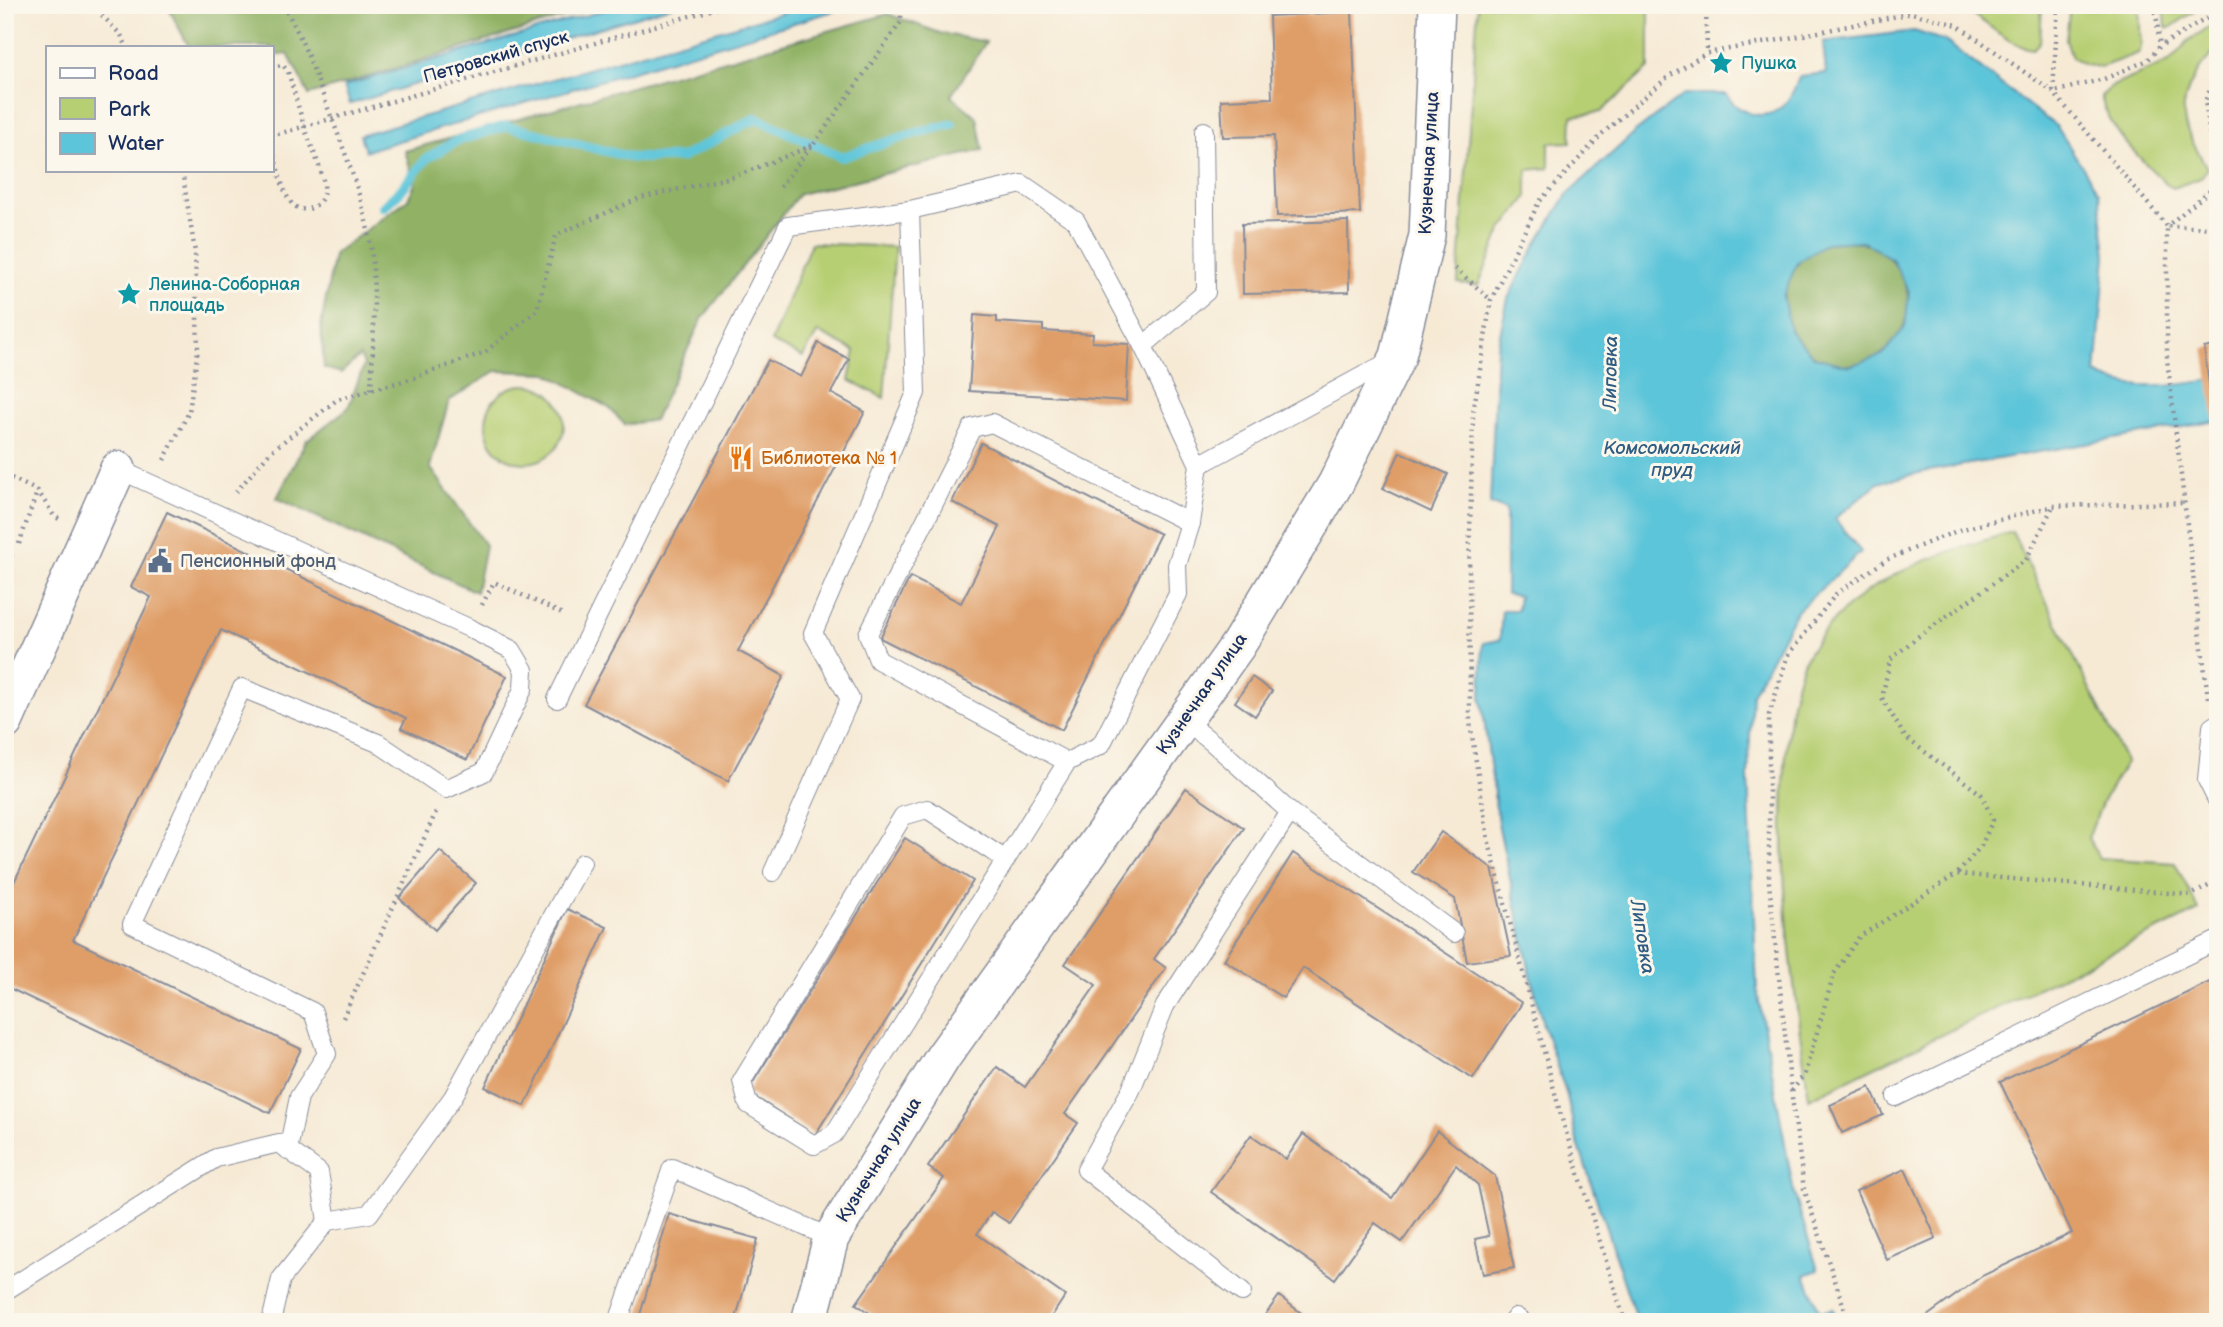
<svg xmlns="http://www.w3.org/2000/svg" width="2223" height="1327" font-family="'Balsamiq Sans',sans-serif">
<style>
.green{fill:#b7cf73;stroke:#697f68;stroke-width:2}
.forest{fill:#91b265;stroke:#567062;stroke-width:2}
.water{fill:#5dc5d9;stroke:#3c7a9c;stroke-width:2;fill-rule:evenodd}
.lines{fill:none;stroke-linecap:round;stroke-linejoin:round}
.stream{stroke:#5dc5d9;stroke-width:10}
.building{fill:#df9e68}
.service-casing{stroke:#888c9a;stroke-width:20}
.minor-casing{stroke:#888c9a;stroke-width:38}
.path{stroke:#888c9a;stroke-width:4.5;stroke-dasharray:2 5;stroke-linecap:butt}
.service{stroke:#fff;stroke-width:18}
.minor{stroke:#fff;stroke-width:35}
.path-bridge{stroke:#888c9a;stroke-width:4.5;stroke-dasharray:2 5;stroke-linecap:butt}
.labels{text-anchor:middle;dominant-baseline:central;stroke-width:6;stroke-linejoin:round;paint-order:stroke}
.street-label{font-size:18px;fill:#1b2f5e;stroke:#fbf7ec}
.culture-label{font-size:18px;fill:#0d838f;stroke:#fbf7ec;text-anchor:start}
.food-label{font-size:18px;fill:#c56008;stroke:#fbf7ec;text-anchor:start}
.service-label{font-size:18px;fill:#4e5e75;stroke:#fbf7ec;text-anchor:start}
.water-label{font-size:19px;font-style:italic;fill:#2f5c83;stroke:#fbf7ec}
</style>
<rect width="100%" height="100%" fill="#fbf7ec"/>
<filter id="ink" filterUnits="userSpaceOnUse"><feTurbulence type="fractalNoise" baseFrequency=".0143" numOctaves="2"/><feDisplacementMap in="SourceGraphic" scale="14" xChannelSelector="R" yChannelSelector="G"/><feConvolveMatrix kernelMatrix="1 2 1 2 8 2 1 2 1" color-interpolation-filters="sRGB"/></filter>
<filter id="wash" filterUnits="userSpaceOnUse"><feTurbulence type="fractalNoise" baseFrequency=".00686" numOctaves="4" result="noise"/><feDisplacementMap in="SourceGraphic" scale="28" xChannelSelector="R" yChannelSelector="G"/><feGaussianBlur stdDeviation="1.57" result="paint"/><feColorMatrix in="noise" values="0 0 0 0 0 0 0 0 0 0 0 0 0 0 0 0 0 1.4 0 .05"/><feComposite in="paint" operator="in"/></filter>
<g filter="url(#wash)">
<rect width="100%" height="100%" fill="#f6ead5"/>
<g class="green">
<path d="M1478,5H1649V68L1601,112L1572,116L1571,142L1549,143V168L1527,170V197L1501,231L1478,286L1458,283Z"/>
<path d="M1956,5H2042L2040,42L2033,49C2004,45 1983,16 1956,5Z"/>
<path d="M2070,5H2139L2141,47L2139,53L2101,67L2085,65L2072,57L2066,40Z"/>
<path d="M2164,5H2203L2170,28L2166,27Z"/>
<path d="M2218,21V48C2201,64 2181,91 2184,117C2186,134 2199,153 2207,168L2201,178L2173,188L2166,184C2141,158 2110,133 2101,97L2110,87L2169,62L2188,41Z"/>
<path d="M811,243L895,247L884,398L849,380L855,351L818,332L803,357L771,342Z"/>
<circle cx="525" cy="424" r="39"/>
<path d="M2012,532L2126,762L2103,801L2088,838L2099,858L2175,863L2199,910L1809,1099C1794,989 1777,879 1785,767C1788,731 1790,697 1803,663C1808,651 1819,638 1827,628C1874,572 1945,552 2012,532Z"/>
</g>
<g class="forest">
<path d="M167,5H603L309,95L288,54L271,56V47H189Z"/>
<path d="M888,14L940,33L986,42L951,96L977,117L983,150L799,194L702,319L654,420L625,425L609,408L547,373L496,371L449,401L430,467L485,545L476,592L277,498L306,441L348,408L364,365L360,356L341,373L324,368L321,326L334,254L408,199L415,184L405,151Z"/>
<circle cx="1846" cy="303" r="62"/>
</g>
<g class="water">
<path d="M622,5H675L350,104L344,86Z"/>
<path d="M808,5H854L365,151L360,135Z"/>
<path d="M1914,31L1945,41L2057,127L2099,193L2106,255L2096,374C2134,394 2177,385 2218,379V421L1923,472L1878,483L1835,519L1861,552L1796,612L1752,694L1748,776L1757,990L1794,1193L1818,1270L1805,1275L1820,1312L1833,1309L1838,1322H1637L1576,1137L1567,1096L1543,1025L1529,967L1498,823L1481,697L1483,643L1500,640L1502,610H1517L1519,596L1506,594V509L1490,504L1497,348L1508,298L1537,243L1567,195L1634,133L1684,94H1726C1740,116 1769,124 1787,101C1793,94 1796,84 1800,76L1826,73L1823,42ZM1862,241L1892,259L1909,292L1905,327L1882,355L1849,366L1814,357L1790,331L1783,296L1797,263L1826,243Z"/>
</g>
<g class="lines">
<path class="stream" d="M383,207L400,191L427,158L456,141L507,126L633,158H681L756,118L842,157L909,135L952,124"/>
</g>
<g id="blocks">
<g class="building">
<path d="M1352,12L1360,213L1277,216L1274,136L1223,137L1221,100L1272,98L1269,16Z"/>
<path d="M1348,221L1349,292L1243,294L1242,224Z"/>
<path d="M974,315L997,317V322L1043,325V331L1093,334L1092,342L1129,344L1126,401L969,391Z"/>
<path d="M818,343L849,359L831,393L865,412L738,651L784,676L728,781L584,704L768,360L801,377Z"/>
<path d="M2218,345V432H2216L2204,348Z"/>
<path d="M981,443L1160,534L1062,730L880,638L910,577L961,603L1000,527L952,502Z"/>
<path d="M1400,452L1448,474L1431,512L1383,489Z"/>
<path d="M167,512L507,676L467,760L401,728L406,718L221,630L73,940L301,1049L270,1113L5,986V901L151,597L131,587Z"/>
<path d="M1252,677L1272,691L1255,716L1235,702Z"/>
<path d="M1186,788L1244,828L1154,959L1166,968L1065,1114L1078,1123L1009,1223L992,1212L977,1234L1065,1296L1048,1322H875L877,1318L856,1304L944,1178L928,1167L997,1067L1025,1087L1096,985L1065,964Z"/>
<path d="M1441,832L1492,868L1511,956L1467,962L1455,899L1413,872Z"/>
<path d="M905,838L973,881L815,1135L747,1092Z"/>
<path d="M440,851L476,883L435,930L399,898Z"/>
<path d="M1293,853L1522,1003L1473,1079L1303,968L1283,998L1224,960Z"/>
<path d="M567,909L607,927L525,1106L485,1087Z"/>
<path d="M2218,978V1322H1919L1982,1276L2072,1233L2000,1082Z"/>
<path d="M1870,1087L1883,1115L1842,1133L1830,1105Z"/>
<path d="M1437,1131L1495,1176L1514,1268L1483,1274L1475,1239L1489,1236L1478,1185L1456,1165L1402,1242L1375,1223L1335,1279L1211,1192L1251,1135L1286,1159L1303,1134L1392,1198Z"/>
<path d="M1905,1169L1936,1238L1887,1260L1856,1191Z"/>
<path d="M669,1214L758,1239L735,1322H638Z"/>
<path d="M1279,1296L1313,1322H1260Z"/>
</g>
</g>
</g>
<g filter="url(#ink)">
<use href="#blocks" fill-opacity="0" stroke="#888c9a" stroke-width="2"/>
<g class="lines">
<g class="service-casing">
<g id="service">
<path d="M1143,346L1206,292L1204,131"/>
<path d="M1199,465L1392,360"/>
<path d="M118,469L469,628L512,650L524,670L523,689L484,772L446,789L378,743L242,688L132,924L313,1012L327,1054L299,1097L288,1150"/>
<path d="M557,699L788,226L910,210L1022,184L1076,221L1143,346L1199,465L1190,523L1177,565L1178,594L1101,745L1067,762L834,1134L814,1145L748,1104L742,1081L903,816L927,809L1006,860"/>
<path d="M1185,721L1213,743L1290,812L1165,1006L1131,1090L1086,1170L1242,1292"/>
<path d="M2218,723L2212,727L2207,780L2218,802"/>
<path d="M1067,762L878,660L868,634L972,428L992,423L1190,523"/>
<path d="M1290,812L1454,933"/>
<path d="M773,872L850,699L813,633L916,393L910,210"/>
<path d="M1896,1097L2218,940"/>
<path d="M327,1221L369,1214L453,1097L582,863"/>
<path d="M5,1291L216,1158L279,1143L319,1172L327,1221L281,1279L271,1322"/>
<path d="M618,1322L672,1168L831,1238"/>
<path d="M1512,1322L1516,1317L1523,1322"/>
</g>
</g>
<g class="minor-casing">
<g id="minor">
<path d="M5,722L118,469"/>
<path d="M809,1322L831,1238L943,1057L1238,645L1336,483L1398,356L1427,235L1437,5"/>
</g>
</g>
<g class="path">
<path d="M92,5L121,35L127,47"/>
<path d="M283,5C302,36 313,69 326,103C345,153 366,203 372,256C376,301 373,345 371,390"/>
<path d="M1706,5L1707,53"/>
<path d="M2058,5L2053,92L2104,79L2148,60L2160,46L2218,12"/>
<path d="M2155,5L2160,46"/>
<path d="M271,67L283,65L288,72C294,91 299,110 305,129C311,147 321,166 324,185C327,205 302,219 290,201C281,188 276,160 271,144"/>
<path d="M2218,72L2205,101L2210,135L2218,144"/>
<path d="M271,136L728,5"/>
<path d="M814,144L901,22V5"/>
<path d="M780,187L813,144"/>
<path d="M1455,268L1491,300"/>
<path d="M164,460L189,412L198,349L195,252L182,170"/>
<path d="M5,475L38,491L54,516L59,519"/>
<path d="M236,492L270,452L338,399L414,378L485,352L537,310L556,235L640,198L736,176L804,149"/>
<path d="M19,544L37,492"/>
<path d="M5,553L13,557"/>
<path d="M482,605L494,582L565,615"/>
<path d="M2208,698L2167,359V226L2218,228"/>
<path d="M1958,873L1981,846L1993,820L1981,794L1905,737L1882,698L1890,660L1916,638L2026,560L2053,506"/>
<path d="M343,1018L436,812"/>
<path d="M1792,1091L1805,1073L1834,974L1859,937L1957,874L2191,895L2218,881"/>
<path d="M1625,1322L1561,1116L1488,839L1470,723L1469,570L1473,414L1491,300L1539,202L1603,133L1669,76L1707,53L1779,40L1912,13L1957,25L2053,92L2167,226L2218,184"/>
<path d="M1849,1322L1804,1189L1790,1082L1769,883V715L1788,655L1836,594L1886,560L1959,530L2053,506L2184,503"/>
</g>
<use href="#service" class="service"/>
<use href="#minor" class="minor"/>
<path class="path-bridge" d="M804,149L814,144"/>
</g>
</g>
<defs>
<g id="sight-bare" transform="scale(1.89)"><path d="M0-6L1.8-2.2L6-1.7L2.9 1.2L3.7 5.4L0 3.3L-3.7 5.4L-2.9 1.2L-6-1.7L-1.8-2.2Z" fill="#0f9aa8" stroke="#fbf7ec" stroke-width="2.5" paint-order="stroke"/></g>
<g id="restaurant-bare" transform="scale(1.89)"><path d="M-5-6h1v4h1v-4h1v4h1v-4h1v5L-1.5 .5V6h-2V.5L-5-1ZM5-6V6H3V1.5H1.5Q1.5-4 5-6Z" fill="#e8710a" stroke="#fbf7ec" stroke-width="2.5" paint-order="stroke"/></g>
<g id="civic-bare" transform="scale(1.89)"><path d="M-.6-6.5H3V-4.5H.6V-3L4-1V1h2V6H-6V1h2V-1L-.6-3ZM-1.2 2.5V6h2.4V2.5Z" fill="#5c6f8a" stroke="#fbf7ec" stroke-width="2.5" paint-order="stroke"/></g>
</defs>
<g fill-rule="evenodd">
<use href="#sight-bare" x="1721" y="63"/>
<use href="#sight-bare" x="129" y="294"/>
<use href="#restaurant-bare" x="741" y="458"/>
<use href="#civic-bare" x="160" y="561"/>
</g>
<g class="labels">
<g class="street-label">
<text transform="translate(496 57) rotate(-16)">Петровский спуск</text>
<text transform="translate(1429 163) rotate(-87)">Кузнечная улица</text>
<text transform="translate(1202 694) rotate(-55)">Кузнечная улица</text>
<text transform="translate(879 1160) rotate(-58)">Кузнечная улица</text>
</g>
<g class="culture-label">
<text x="1741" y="63">Пушка</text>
<text x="149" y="284">Ленина-Соборная<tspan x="149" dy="21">площадь</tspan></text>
</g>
<g class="food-label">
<text x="761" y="458">Библиотека № 1</text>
</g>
<g class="service-label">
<text x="180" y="561">Пенсионный фонд</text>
</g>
<g class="water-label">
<text transform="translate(1611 373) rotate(-89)">Липовка</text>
<text x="1672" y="448">Комсомольский<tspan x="1672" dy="22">пруд</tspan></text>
<text transform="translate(1642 937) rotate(81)">Липовка</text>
</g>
</g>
<rect width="2223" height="1327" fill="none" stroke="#fbf7ec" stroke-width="28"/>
<rect x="46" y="46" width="228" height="126" fill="#fbf7ec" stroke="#a1a7b3" stroke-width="2"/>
<rect x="60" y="68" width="35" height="10" fill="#ffffff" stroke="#a1a7b3" stroke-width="2"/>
<text x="108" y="80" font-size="21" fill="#1b2f5e">Road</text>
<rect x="60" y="98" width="35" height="21" fill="#b7cf73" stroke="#a1a7b3" stroke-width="2"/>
<text x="108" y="116" font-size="21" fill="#1b2f5e">Park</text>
<rect x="60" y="133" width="35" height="21" fill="#5dc5d9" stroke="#a1a7b3" stroke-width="2"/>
<text x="108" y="150" font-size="21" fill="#1b2f5e">Water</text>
</svg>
